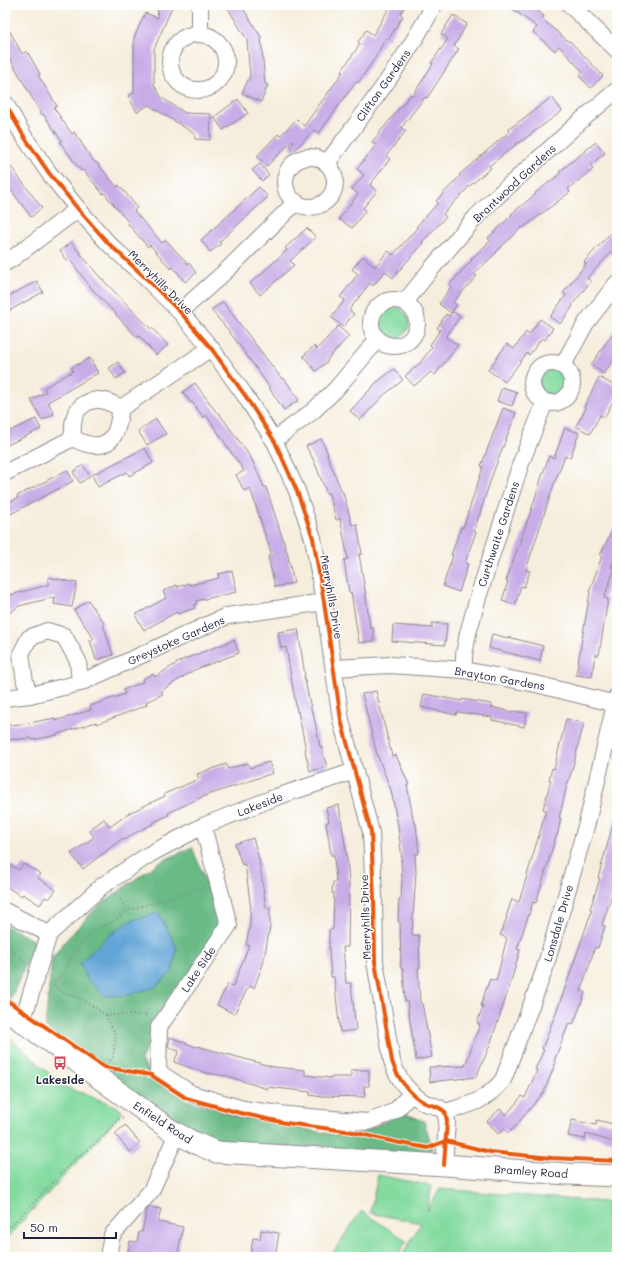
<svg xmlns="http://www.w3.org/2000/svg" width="622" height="1262" font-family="Mali,sans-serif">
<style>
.green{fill:#82da9e;stroke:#527e6c}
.forest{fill:#69ba85;stroke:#466e60}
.water{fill:#62a6d7;stroke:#426489}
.building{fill:#c7ace7}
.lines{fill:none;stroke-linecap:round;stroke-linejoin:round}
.minor-casing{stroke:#8c888c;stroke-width:18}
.major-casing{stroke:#8c888c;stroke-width:23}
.path{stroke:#8c888c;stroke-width:2;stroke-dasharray:1 3;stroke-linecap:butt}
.minor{stroke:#fff;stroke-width:16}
.major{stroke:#fff;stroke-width:21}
.cycleway-casing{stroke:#fff;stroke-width:6}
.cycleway{stroke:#e8590c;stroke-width:4}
.labels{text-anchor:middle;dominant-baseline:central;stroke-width:3;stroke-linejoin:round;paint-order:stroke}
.street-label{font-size:11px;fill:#22223b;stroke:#fff}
.poi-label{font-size:11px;font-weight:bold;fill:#22223b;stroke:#fff}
</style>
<rect width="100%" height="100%" fill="#fff"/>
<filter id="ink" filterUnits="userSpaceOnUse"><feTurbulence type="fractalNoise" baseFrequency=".025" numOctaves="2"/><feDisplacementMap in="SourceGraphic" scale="8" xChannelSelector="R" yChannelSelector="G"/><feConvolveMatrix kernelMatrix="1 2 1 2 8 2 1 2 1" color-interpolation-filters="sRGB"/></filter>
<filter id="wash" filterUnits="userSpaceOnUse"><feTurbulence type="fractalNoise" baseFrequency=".012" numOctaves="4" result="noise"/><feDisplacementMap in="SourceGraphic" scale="16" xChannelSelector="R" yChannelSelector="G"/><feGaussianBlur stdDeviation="0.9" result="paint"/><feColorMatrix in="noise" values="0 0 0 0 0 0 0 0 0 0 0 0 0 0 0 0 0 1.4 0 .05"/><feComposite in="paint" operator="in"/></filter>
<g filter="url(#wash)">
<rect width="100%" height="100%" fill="#f6eedd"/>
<g class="green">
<circle cx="393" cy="323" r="16"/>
<circle cx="552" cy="382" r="13"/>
<path d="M5,1033L63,1086L116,1106L123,1112L5,1240Z"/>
<path d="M378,1175L432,1186L427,1211L440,1189L617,1203V1257H401L421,1223L370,1213Z"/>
<path d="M361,1211L407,1241L396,1257H330Z"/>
</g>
<g class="forest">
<path d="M192,847L223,925L156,1025L141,1061L156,1081L186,1100L238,1116L350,1138L403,1113L424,1121L434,1153L217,1149L197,1141L45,1027L52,958L66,940L97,907L158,863Z"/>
<path d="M5,925L36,942L10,1000L5,996Z"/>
</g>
<path class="water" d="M159,913L177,948L172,972L155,987L128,995L106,996L88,981L80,963L108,936L132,920Z"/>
<g id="blocks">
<g class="building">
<path d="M157,5H173L154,49V85L162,98L185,113L211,114L210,140L195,139V134L149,105L137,112L128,96L134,93V38L145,13L158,18Z"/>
<path d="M226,5H241L261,37L265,84L268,85L261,102L242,93L250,76L247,40Z"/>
<path d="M391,5H406L400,14L403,16L388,40L386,38L375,58L358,83L356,82L319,133L314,130L294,151L290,147L294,141L293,140L267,166L257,156L278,134L280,136L297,119L304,126L343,72H341L360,44L358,42L366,30L373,35Z"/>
<path d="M507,5H530L544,16L542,19L569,42L570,41L603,76L591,88L579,76L583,72L559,46L555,51L533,32L537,27Z"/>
<path d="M453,15L467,24L454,46L459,49L427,98L425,97L401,128L406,131L386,156L390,159L370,185L377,191L363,208L366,210L352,228L339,219L358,194L352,189L364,175L357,169L376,145L372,142L411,94L413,95L433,64L431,63L448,39L441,34Z"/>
<path d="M5,22L22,54L27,51L40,74L38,75L57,106L54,108L72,134L74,132L95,163L96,162L117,187L119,185L137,207L134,211L162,243L166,240L188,264L189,263L196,273L185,282L173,267L171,269L150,245L148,247L128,224L129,223L104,193L103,194L83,170L81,171L60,142L62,141L43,114L42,115L5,50Z"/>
<path d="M552,97L562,111L519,143V142L489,166L491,168L467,188V189L443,214L446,217L422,242L423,243L393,278L385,271L373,286L370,283L349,310L354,314L343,327L331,317L345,300L340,297L358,274L352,269L363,256L375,267L388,251L393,255L417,228L416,227L438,203L436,201L460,176L459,175L510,131L509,129Z"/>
<path d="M238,99L248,113L223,130L214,117Z"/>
<path d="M596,142L605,153L590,165L593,169L568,189L570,192L523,228L522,227L496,252H497L474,274L477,276L453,302L457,305L451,313L439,304L451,287L449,285L472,260L471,259L490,241L488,238L512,215L511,214L536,194L535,193L560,174L559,172Z"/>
<path d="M5,159L42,208L31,217L5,182Z"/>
<path d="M260,164L269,175L262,181L252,170Z"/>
<path d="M259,187L268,197L219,242L221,244L210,252L201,240Z"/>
<path d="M617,226V246L587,278L591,281L572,305L573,306L560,324L550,317L566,295L563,293L586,264L584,262Z"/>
<path d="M307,228L316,237L290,261L294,265L260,295L250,283L264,272H263L287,250L285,248Z"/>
<path d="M71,242L98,275L151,329L152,328L168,345L156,355L139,336L137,337L116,315V314L92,289L70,260L68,262L60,251Z"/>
<path d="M37,281L43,292L5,313V298Z"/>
<path d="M223,302L282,379L284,378L299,400L284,410L269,388H270L251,361L228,330L211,310Z"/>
<path d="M453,312L460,316L446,337L458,345L435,375L431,372L414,386L405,376L420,363L432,347L430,345L440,330L437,328L446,314L450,316Z"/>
<path d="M540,319L553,328L545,340L542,338L529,355L527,353L505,382L488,370L507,344L514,349L526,332L529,335Z"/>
<path d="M338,326L349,336L327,360L328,361L316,371L303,356L314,346L317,349Z"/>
<path d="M617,327V355L604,374L591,365Z"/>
<path d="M90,358L98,373L48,402L54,414L42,420L31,400L46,392L44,388L73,371L71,368Z"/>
<path d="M118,362L125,373L116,379L109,368Z"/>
<path d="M394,369L403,380L384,395L360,420L350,411L376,383Z"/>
<path d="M599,377L617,387V394L604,418L600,415L590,434L576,426L586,408L584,407Z"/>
<path d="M195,383L217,413L218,412L237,438L251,458L264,487H266L287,552L294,583L275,587L268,556H272L250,488L244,491L236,475L244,471L206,415L204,418L192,402L191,403L183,392Z"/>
<path d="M502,387L517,392L512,406L497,401Z"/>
<path d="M503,408L516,413L493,473L474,531L476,532L465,563L468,564L459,592L443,586L453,555H451L461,527L463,528L483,467L481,466Z"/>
<path d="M36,419L41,429L5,446V433Z"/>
<path d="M156,419L166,434L147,445L138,431Z"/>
<path d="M565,428L579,433L570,458L565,456L554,484L526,570L530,571L524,587L521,586L515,605L502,601L508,581H506L532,508L541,479L549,456L554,458Z"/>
<path d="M321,439L328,454L327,455L342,492H343L352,525L357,524L362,554H359L365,590L370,628H373L374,641L359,643L351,592L349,593L344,560L348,559L340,518L336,520L329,493L327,494L314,461L306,446Z"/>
<path d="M145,448L153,463L129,476L127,472L98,487L92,475Z"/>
<path d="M83,465L90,476L80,483L73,472Z"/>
<path d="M67,470L73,481L5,517V504L18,498L17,496Z"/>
<path d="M617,521V553L611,567L615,568L604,598L608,599L599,655H595L592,677L576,675L590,592H589L602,556L600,555Z"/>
<path d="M232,571L237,592L196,601L197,604L194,605L195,608L178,614L177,612L144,630L135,615L166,598L163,591L177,585L178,587L189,583L190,585L219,578L218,574Z"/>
<path d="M48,577L77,583L72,607L54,604L55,597L19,606L5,616V598L10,595L48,585Z"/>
<path d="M88,600L104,623L103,624L113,655L96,660L90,640L94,639L74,610Z"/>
<path d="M432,623L447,624L445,645L392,641L393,625L432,628Z"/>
<path d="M298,629L305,676H304L312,713L313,712L320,747L321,746L327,767L310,771L305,751L306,750L298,711L297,712L286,647L281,648L278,632Z"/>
<path d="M492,634L508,638V637L543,646L540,661L489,648Z"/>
<path d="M234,640L239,653L194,670L161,691L163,694L146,702L147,705L97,724L96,722L58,734V735L32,740L31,738L8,740L7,725L23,724L55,718V721L91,710L90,706L125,694L123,690L143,682L142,679L153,674L155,677L182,660Z"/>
<path d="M376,691L392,756L396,755L409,785H407L414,823H416L419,854H415L416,872L412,935H419L420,968H418L420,1003H422L432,1057L416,1060L407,1001H405L403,969H401L400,922H398L399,899H401L402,880L401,859H402L398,826L391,790L377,754L362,694Z"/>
<path d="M424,694L462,701V699L491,704V707L512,712L513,711L527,713L524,727L492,720V717L457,712L456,715L421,707Z"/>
<path d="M566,719L584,723L572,770L567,785L559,818H561L557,836H556L536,903L533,902L517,949L520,950L511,982L490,1045L476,1077L430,1082L429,1067L465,1066L480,1024L477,1023L483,1006H481L485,992L490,979L496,981L507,938L500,935L507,917H506L512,899L519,902L539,835L546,810L543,809L551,780H549L552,768L554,769Z"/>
<path d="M269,762L273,773L202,797L168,813L169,815L152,823L153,824L133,834L125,840L123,838L83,869L71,854L94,837L89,830L104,819L110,827L129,813L165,796L164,794L199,779L197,774L226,764L228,769L248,763L250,768Z"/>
<path d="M339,805L347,858L349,882L348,947H343L346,983H351L356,1030L340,1032L334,977H331L329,950V930L333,929L334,893H332L333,882H336L334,855H331L326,823L329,822L326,808Z"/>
<path d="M615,817H617V867L612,885L615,886L602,925L605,926L598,948L595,947L581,991L585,992L580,1007L573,1024L569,1023L554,1061L556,1062L544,1092L513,1129L508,1133L504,1129L498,1134L487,1121L500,1109L506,1115L522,1096L525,1098L537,1070L535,1069L544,1050L542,1049L563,994L592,910L590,909L600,878H598Z"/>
<path d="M253,838L259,859L266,908H270V927L263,964L254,988L249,986L234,1014L217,1005L228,984L233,987L249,945H246L250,925V909H251L245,864L242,865L235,844Z"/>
<path d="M5,862L19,870L23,864L41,874L38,878L56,890L49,899L45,897L40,905L23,894L22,896L5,886Z"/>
<path d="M170,1037L196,1047L197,1046L274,1067L305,1070V1075L330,1078V1077H351V1070H369V1086H364L365,1097L322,1096V1097L310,1095V1092L268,1087L267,1089L224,1075V1076L202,1072L174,1062L179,1051L168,1047Z"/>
<path d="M572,1120L596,1125L597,1120L617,1125V1132L614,1142L586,1134L585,1139L568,1136Z"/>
<path d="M125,1125L140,1143L130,1152L115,1134Z"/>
<path d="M150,1207L161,1209L158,1222L183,1227L177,1257H127L130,1241L137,1242L139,1232H142L147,1210Z"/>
<path d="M261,1230L279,1233L275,1257H250L253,1238L260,1239Z"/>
</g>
</g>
</g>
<g filter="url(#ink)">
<use href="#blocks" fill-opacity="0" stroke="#8c888c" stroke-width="1"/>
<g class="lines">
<g class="minor-casing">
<g id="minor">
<path d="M200,5V34"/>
<path d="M570,5L617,50"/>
<circle cx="198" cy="62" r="28"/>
<path d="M5,103L23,135L49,173L78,209L108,243L150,282L181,313L211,348L244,394L275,442L297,491L313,538L324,602L341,720L371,832L374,898L375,962L392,1061C397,1078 409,1094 425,1103C433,1106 438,1105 445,1112L447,1121L444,1165"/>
<circle cx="310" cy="182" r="25"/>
<path d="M327,163C365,112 405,61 434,5"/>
<path d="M5,263L13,258L78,209"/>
<circle cx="394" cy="323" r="23"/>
<path d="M405,302L432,268L476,217L494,199L584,118L617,90"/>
<path d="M180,312L227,270L296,202"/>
<circle cx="552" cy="383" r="20"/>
<path d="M563,365L586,323L617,283"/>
<path d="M73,438C72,422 73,407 91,401C92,401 96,400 97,400C105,399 114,405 121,408"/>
<path d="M274,440L313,411L336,389L378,339"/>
<path d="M5,473L73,438C87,446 106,451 115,433C119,425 119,416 121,408L211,348"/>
<path d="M334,668L390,665L464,670L536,684L616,704"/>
<path d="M464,670V655L468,633L479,594L521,463L545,402"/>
<path d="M30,695L25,682L21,654L29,638L47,631L64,636L78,661L80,683"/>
<path d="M5,698L30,695L80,683L227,616L324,602"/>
<path d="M203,826L229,925L159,1027L158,1072L192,1094L243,1109L288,1115L367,1122L387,1115L396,1110L412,1093"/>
<path d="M5,911L49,934"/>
<path d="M21,1020L25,1013L49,934L102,886L150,854L203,826L276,797L355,771"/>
<path d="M445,1112C472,1104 484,1102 503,1080L544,971L587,823L617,696"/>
<path d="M108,1257L112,1235L151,1191L177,1134"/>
</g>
</g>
<g class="major-casing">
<path id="major" d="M5,1009L169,1129L193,1142L216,1152L444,1165L567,1174L617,1176"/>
</g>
<g class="path">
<path d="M115,894L119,897L126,910"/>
<path d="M5,946L26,962"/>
<path d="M106,1015L116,1036L113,1057L108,1063"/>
<path d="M150,1015H106L80,998L61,992L53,983L62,975L76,950L95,930L117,919L126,911L205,887"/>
<path d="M5,1232L75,1159L99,1140L119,1119L125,1116"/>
</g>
<use href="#minor" class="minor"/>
<use href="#major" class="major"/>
<g class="cycleway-casing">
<g id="cycleway">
<path d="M5,103L23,135L49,173L78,209L108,243L150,282L181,313L211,348L244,394L275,442L297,491L313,538L324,602L341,720L371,832L374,898L375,962L392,1061C397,1078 409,1094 425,1103C433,1106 438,1105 445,1112L447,1121L444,1165"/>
<path d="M5,999L104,1067L151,1075L186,1098L240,1113L286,1123L353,1132L395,1142L428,1148L446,1141L490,1152L552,1158L617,1161"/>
</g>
</g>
<use href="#cycleway" class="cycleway"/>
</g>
</g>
<defs>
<g id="bus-bare" transform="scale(1.08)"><path d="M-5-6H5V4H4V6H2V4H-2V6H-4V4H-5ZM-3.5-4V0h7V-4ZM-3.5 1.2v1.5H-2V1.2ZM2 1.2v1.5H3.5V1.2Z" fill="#d1495b" stroke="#fff" stroke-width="2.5" paint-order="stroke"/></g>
</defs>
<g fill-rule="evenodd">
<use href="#bus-bare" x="60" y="1063"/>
</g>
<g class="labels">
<g class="street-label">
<text transform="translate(383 85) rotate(-55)">Clifton Gardens</text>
<text transform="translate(514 183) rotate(-43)">Brantwood Gardens</text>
<text transform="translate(161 282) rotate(45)">Merryhills Drive</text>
<text transform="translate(498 534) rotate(-72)">Curthwaite Gardens</text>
<text transform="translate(332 597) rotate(80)">Merryhills Drive</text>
<text transform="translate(176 640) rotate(-24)">Greystoke Gardens</text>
<text transform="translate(500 678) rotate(10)">Brayton Gardens</text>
<text transform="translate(260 804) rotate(-21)">Lakeside</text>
<text transform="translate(365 917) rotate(-92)">Merryhills Drive</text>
<text transform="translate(558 923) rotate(-74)">Lonsdale Drive</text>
<text transform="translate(198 969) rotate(-56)">Lake Side</text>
<text transform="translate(163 1122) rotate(33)">Enfield Road</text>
<text transform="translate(531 1171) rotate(4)">Bramley Road</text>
</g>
<g class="poi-label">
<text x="60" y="1079">Lakeside</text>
</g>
</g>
<rect width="622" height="1262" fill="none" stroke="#fff" stroke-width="20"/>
<path d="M24 1232v6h92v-6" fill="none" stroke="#22223b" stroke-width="2"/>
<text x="30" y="1232" font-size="12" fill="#22223b" stroke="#ffffff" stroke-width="3" paint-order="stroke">50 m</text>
</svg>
